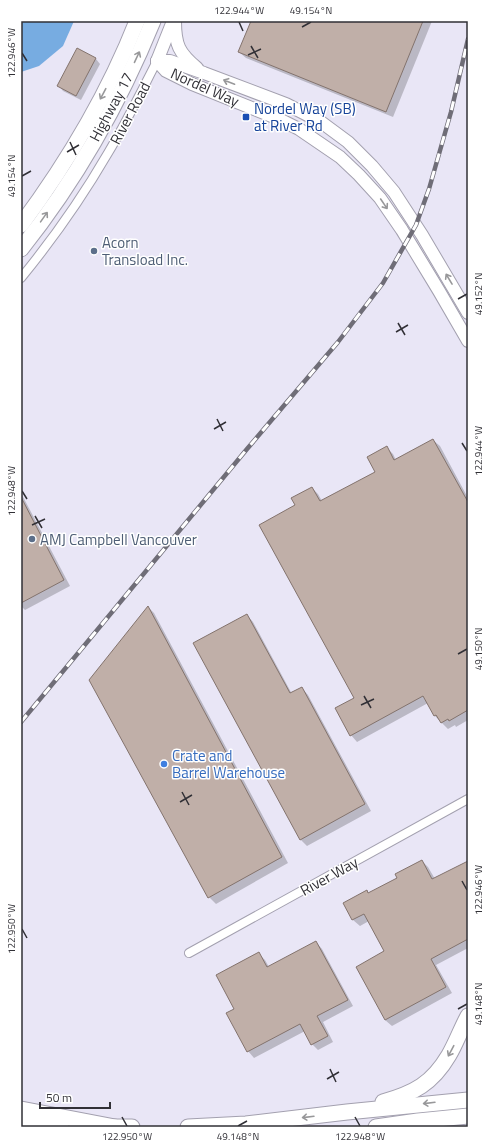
<svg xmlns="http://www.w3.org/2000/svg" width="489" height="1148" font-family="'Titillium Web',sans-serif">
<style>
.water{fill:#77ace1}
.shadow{fill:#0003}
.building{fill:#c0afa8;stroke:#83736d}
.lines{fill:none;stroke-linecap:round;stroke-linejoin:round}
.street-casing{stroke:#a3a0af;stroke-width:10}
.secondary-casing{stroke:#a3a0af;stroke-width:14}
.highway-casing{stroke:#a3a0af;stroke-width:17}
.street{stroke:#fff;stroke-width:8}
.secondary{stroke:#fff;stroke-width:12}
.highway{stroke:#fff;stroke-width:15}
.rail-casing{stroke:#6f6d77;stroke-width:4.5}
.rail{stroke:#fff;stroke-width:3;stroke-dasharray:9;stroke-linecap:butt}
.oneway{stroke:#98989a}
.ticks{fill:none;stroke:#313036;stroke-width:1.5}
.transit-dot{fill:#1a4fb4;stroke:#fff;stroke-width:1.5}
.service-dot{fill:#5c6f8a;stroke:#fff;stroke-width:1.5}
.shop-dot{fill:#3f7fe0;stroke:#fff;stroke-width:1.5}
.labels{text-anchor:middle;dominant-baseline:central;stroke-width:3;stroke-linejoin:round;paint-order:stroke}
.street-label{font-size:15px;fill:#313036;stroke:#fff}
.transit-label{font-size:15px;fill:#164399;stroke:#fff;text-anchor:start}
.service-label{font-size:15px;fill:#4e5e75;stroke:#fff;text-anchor:start}
.shop-label{font-size:15px;fill:#366cbe;stroke:#fff;text-anchor:start}
.neatline{fill:none;stroke:#313036;stroke-width:1.5}
.ticks-label{font-size:10px;text-anchor:middle;fill:#313036}
</style>
<rect width="100%" height="100%" fill="#e9e6f6"/>
<path class="water" d="M21,21H74L63,46L39,66L21,72Z"/>
<g class="shadow">
<path d="M252,21H432L393,117L246,58L239,52Z"/>
<path d="M78,50L96,59L100,64L81,100L63,91L59,86Z"/>
<path d="M433,440L440,446L468,498V720L456,727L455,725L448,729L435,716L428,703L357,742L351,735L336,709L355,698L296,505L312,488L318,494L322,501L376,472L387,448L393,454L396,460Z"/>
<path d="M21,493L70,586L25,610L21,606Z"/>
<path d="M148,607L154,613L288,863L216,904L209,897L91,680Z"/>
<path d="M247,615L253,622L292,694L302,688L308,695L371,811L307,846L300,839Z"/>
<path d="M422,861L428,867L435,879L468,862V948L436,965L452,993L392,1026L385,1020V952L369,921L360,926L353,920L344,904L367,892L369,894L398,878Z"/>
<path d="M316,942L322,949L353,1006L323,1022L333,1042L318,1050L312,1044L305,1031L254,1058L248,1051L235,1009L259,954L265,960L269,967Z"/>
</g>
<g class="building">
<path d="M251,21H423L386,112L238,52Z"/>
<path d="M77,48L96,58L76,96L57,86Z"/>
<path d="M433,439L468,502V710L449,721L448,719L441,723L436,715L434,716L423,696L350,736L335,708L354,698L259,525L295,505L291,498L312,487L320,501L375,472L367,457L387,446L394,460Z"/>
<path d="M21,497L64,580L21,603Z"/>
<path d="M148,606L282,857L208,898L89,680Z"/>
<path d="M247,614L290,693L302,687L365,804L300,840L193,643Z"/>
<path d="M422,860L432,879L468,861V939L431,959L446,987L385,1020L356,967L384,951L364,914L352,920L343,903L367,890L368,893L397,878L395,874Z"/>
<path d="M316,941L348,1000L317,1016L328,1036L311,1045L300,1024L247,1052L226,1013L234,1009L216,975L259,952L267,967Z"/>
</g>
<g class="lines">
<g class="street-casing">
<g id="street">
<path d="M21,278C53,239 83,196 108,153C126,123 141,92 157,61"/>
<path d="M189,953L468,799"/>
</g>
</g>
<g class="secondary-casing">
<g id="secondary">
<path d="M175,21C175,45 179,53 197,68"/>
<path d="M157,61L166,71L192,84L279,119L299,129L340,157L359,175L380,198L402,230L439,291L468,341"/>
<path d="M157,61H170L204,73L286,104L321,122L348,142L372,166L394,192L422,235L468,313"/>
<path d="M157,61L173,21"/>
</g>
</g>
<g class="highway-casing">
<g id="highway">
<path d="M21,225C67,163 109,92 137,21"/>
<path d="M21,249C76,180 120,102 153,21"/>
<path d="M383,1102C414,1093 432,1084 449,1055C456,1043 461,1029 468,1016"/>
<path d="M21,1109L115,1127"/>
<path d="M21,1121L61,1126"/>
<path d="M106,1127H132"/>
<path d="M188,1127L246,1124L347,1112L468,1100"/>
<path d="M376,1127L418,1121L468,1116"/>
</g>
</g>
<use href="#street" class="street"/>
<use href="#secondary" class="secondary"/>
<use href="#highway" class="highway"/>
<g class="rail-casing">
<path id="rail" d="M21,722L247,449L338,342L383,283L416,225L429,189L451,112L468,39"/>
</g>
<use href="#rail" class="rail"/>
</g>
<defs><path id="oneway-shaft" d="M-6 0H5M1.5-3L5.5 0L1.5 3" fill="none" stroke-width="1.6" stroke-linecap="round" stroke-linejoin="round"/></defs>
<g class="oneway">
<use href="#oneway-shaft" transform="translate(137 57) rotate(-65)"/>
<use href="#oneway-shaft" transform="translate(229 82) rotate(-159)"/>
<use href="#oneway-shaft" transform="translate(103 94) rotate(118)"/>
<use href="#oneway-shaft" transform="translate(384 204) rotate(56)"/>
<use href="#oneway-shaft" transform="translate(44 217) rotate(-55)"/>
<use href="#oneway-shaft" transform="translate(449 279) rotate(-121)"/>
<use href="#oneway-shaft" transform="translate(451 1051) rotate(118)"/>
<use href="#oneway-shaft" transform="translate(429 1103) rotate(173)"/>
<use href="#oneway-shaft" transform="translate(308 1117) rotate(173)"/>
</g>
<path class="ticks" d="M239,22L243,31M302,27L311,22M251,46L258,58M22,53L27,61M248,55L261,49M70,142L76,155M67,152L79,145M22,176L31,171M458,299L467,294M398,323L405,335M396,332L408,325M217,419L223,431M214,429L226,422M462,443L467,451M22,491L27,499M35,516L42,528M32,525L45,519M458,654L467,649M364,696L371,708M361,705L374,699M182,792L189,805M180,802L192,795M462,881L467,890M22,929L27,938M458,1009L467,1004M330,1069L336,1082M327,1079L339,1072M122,1117L127,1126M355,1117L360,1126M238,1126L247,1121"/>
<rect class="transit-dot" x="242" y="113" width="8" height="8" rx="2"/>
<g class="service-dot">
<circle cx="94" cy="251" r="4"/>
<circle cx="32" cy="539" r="4"/>
</g>
<circle class="shop-dot" cx="164" cy="764" r="4"/>
<g class="labels">
<g class="street-label">
<text transform="translate(205 87) rotate(24)">Nordel Way</text>
<text transform="translate(111 107) rotate(-62)">Highway 17</text>
<text transform="translate(130 113) rotate(-62)">River Road</text>
<text transform="translate(329 876) rotate(-29)">River Way</text>
</g>
<g class="transit-label">
<text x="254" y="108">Nordel Way (SB)<tspan x="254" dy="17">at River Rd</tspan></text>
</g>
<g class="service-label">
<text x="102" y="242">Acorn<tspan x="102" dy="17">Transload Inc.</tspan></text>
<text x="40" y="539">AMJ Campbell Vancouver</text>
</g>
<g class="shop-label">
<text x="172" y="755">Crate and<tspan x="172" dy="17">Barrel Warehouse</tspan></text>
</g>
</g>
<rect width="489" height="1148" fill="none" stroke="#ffffff" stroke-width="44"/>
<path d="M40 1102v6h70v-6" fill="none" stroke="#313036" stroke-width="2"/>
<text x="46" y="1102" font-size="12" fill="#313036" stroke="#ffffff" stroke-width="3" paint-order="stroke">50 m</text>
<rect x="22" y="22" width="445" height="1104" class="neatline"/>
<g class="ticks-label">
<text x="239" y="14">122.944°W</text>
<text x="311" y="14">49.154°N</text>
<text transform="translate(11 53) rotate(-90)" y="4">122.946°W</text>
<text transform="translate(11 176) rotate(-90)" y="4">49.154°N</text>
<text transform="translate(478 294) rotate(-90)" y="4">49.152°N</text>
<text transform="translate(478 451) rotate(-90)" y="4">122.944°W</text>
<text transform="translate(11 491) rotate(-90)" y="4">122.948°W</text>
<text transform="translate(478 649) rotate(-90)" y="4">49.150°N</text>
<text transform="translate(478 890) rotate(-90)" y="4">122.946°W</text>
<text transform="translate(11 929) rotate(-90)" y="4">122.950°W</text>
<text transform="translate(478 1004) rotate(-90)" y="4">49.148°N</text>
<text x="127" y="1140">122.950°W</text>
<text x="238" y="1140">49.148°N</text>
<text x="360" y="1140">122.948°W</text>
</g>
</svg>
